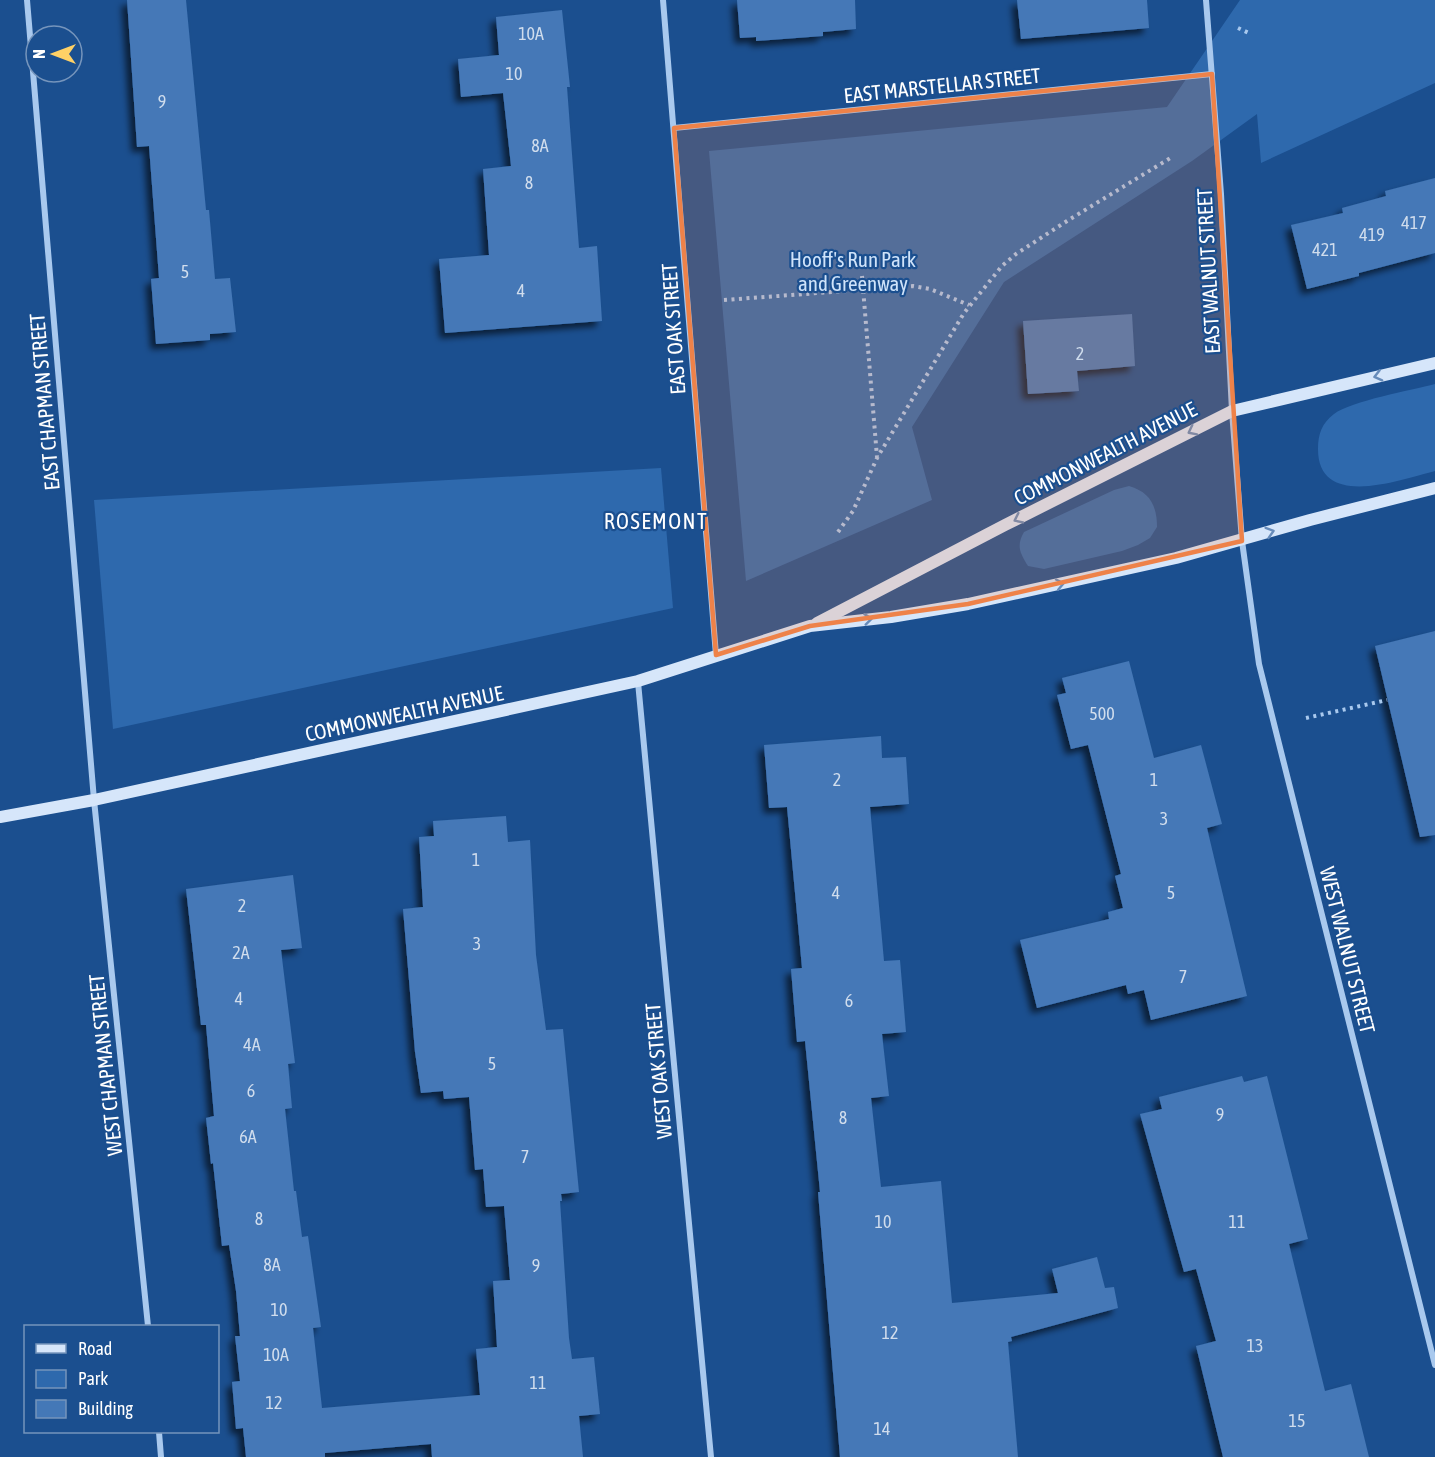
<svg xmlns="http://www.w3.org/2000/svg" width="1435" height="1457" font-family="'Asap Condensed',sans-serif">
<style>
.green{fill:#2e69ad}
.building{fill:#4478b7;filter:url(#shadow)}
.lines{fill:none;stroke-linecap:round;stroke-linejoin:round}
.path{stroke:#a9c9ee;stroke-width:4;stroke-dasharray:3 4.5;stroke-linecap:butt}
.street{stroke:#a9c9ee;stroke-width:6}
.secondary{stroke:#d6e6fa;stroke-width:12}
.oneway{stroke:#668bba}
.marked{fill:#ee8249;fill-opacity:0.2;stroke:#ee8249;stroke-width:4.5;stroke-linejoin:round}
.labels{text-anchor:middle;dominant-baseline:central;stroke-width:4.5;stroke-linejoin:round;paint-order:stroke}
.number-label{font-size:18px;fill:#d0dded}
.street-label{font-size:21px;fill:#fff;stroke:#1b4f8f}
.park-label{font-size:21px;fill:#cfe3fa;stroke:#1b4f8f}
.neighbourhood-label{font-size:22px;letter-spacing:1.5px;fill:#fff;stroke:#1b4f8f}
</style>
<defs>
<filter id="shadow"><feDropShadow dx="-5.5" dy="5.5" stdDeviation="3" flood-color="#0009"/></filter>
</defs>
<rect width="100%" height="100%" fill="#1b4f8f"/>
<g class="green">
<path d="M1240,0H1435V83L1261,163L1257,114L1192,161L1004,282L912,427L932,500L746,581L709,151L1167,107Z"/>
<path d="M1435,384V471C1402,479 1318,511 1318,449C1318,434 1322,423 1334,414C1351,401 1412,390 1435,384Z"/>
<path d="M661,468L673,608L113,729L94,500Z"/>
<path d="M1129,486C1150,492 1157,506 1157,527L1150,538L1138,545L1122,551L1044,569L1028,566C1020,553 1016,546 1024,532L1114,490Z"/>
</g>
<g class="building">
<path d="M127,0H186L206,210H209L215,279L230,278L236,332L210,334V340L156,344L151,279L159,278L149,146L137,147Z"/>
<path d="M737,0H855L856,29L823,32V36L756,41V37L740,38Z"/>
<path d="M1017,0H1147L1149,28L1021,39Z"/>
<path d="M562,10L570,87H567L579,248L597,246L602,321L445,333L439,259L489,255L483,169L511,166L503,93L461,97L458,59L499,55L496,17Z"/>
<path d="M1435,178V253L1359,273V276L1307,289L1291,225L1343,213L1342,208L1386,196L1385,191Z"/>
<path d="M1132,314L1135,366L1077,371L1079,391L1028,394L1023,321Z"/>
<path d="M1435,631V835L1420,837L1375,646Z"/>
<path d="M1129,661L1154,758L1201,745L1222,824L1207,828L1247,996L1151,1020L1144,990L1128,994L1126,985L1037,1008L1020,940L1109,919L1108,912L1123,908L1115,876L1121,874L1088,745L1071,749L1057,695L1066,693L1062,678Z"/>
<path d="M881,736L882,758L906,757L909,804L870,807L884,961L900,960L906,1032L882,1034L889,1096L871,1098L881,1187L941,1181L952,1303L1058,1293L1052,1269L1097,1257L1105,1288L1114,1287L1118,1308L1011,1337L1012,1341L1008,1342L1018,1457H840L818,1192H820L805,1041L797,1042L791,969L802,968L787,807L769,808L764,745Z"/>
<path d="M506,816L508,842L530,840L536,955L546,1030L563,1029L579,1192L561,1194L562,1201H560L569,1338L572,1359L594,1357L600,1414L579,1416L583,1457H432L431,1444L325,1453V1457H246L243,1428L236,1429L232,1382L240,1381L235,1336H240L236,1291L229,1245L222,1246L213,1163L211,1164L206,1118L214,1116L206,1025H201L186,889L293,875L302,948L281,950L295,1063L288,1064L292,1108L285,1109L294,1191H296L302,1237L308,1236L321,1327L313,1328L322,1408L480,1395L476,1349L497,1347L493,1281L510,1280L504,1206L486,1207L483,1169L475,1170L469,1097L444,1099L443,1091L421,1093L415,1052L403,909L423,907L419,837L434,836L433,821Z"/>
<path d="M1242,1076L1244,1082L1267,1076L1308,1239L1289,1244L1325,1391L1351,1384L1369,1457H1223L1196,1346L1216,1341L1196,1269L1184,1272L1140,1114L1162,1109L1159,1097Z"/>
</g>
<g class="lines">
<g class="path">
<path d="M1238,28L1251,34"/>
<path d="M862,276L877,457"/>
<path d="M724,300L913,286L930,289L969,305"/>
<path d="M838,532L853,511L877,458L964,313L1002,266L1016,254L1067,221L1172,157"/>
<path d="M1306,718L1387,700"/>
</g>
<g class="street">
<path d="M27,0L94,800L148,1326"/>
<path d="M663,0L716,655"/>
<path d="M1206,0L1221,194L1232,411L1242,541L1259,664L1435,1365"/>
<path d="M674,128L1212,74"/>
<path d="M638,682L711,1457"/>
<path d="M159,1432L161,1457"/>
</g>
<g class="secondary">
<path d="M817,623L1005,525L1232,411L1435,363"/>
<path d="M0,817L94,800L638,681L810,626L891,617L968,604L1176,558L1310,520L1435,488"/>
</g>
</g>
<defs><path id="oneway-chevron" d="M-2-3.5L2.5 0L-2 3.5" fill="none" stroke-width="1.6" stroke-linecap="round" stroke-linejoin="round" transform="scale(1.5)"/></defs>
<g class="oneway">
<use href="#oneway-chevron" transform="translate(1378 376) rotate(166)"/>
<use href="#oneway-chevron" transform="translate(1192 431) rotate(153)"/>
<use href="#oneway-chevron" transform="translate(1018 519) rotate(154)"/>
<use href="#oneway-chevron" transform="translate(1270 532) rotate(-17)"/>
<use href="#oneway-chevron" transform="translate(1060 584) rotate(-12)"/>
<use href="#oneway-chevron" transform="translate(868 619) rotate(-7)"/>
</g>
<path class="marked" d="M1212,74L1242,541L968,604L810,626L716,655L674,128Z"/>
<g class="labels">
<g class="number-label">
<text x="531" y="33">10A</text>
<text x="514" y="73">10</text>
<text x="162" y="101">9</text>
<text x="540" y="145">8A</text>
<text x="529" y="182">8</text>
<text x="1414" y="222">417</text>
<text x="1372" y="234">419</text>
<text x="1325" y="249">421</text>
<text x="185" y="271">5</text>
<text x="521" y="290">4</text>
<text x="1080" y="353">2</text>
<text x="1102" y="713">500</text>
<text x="837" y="779">2</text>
<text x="1154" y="779">1</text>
<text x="1164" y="818">3</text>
<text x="476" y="859">1</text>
<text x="836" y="892">4</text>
<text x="1171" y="892">5</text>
<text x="242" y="905">2</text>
<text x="477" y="943">3</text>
<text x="241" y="952">2A</text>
<text x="1183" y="976">7</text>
<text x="239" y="998">4</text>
<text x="849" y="1000">6</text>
<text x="252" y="1044">4A</text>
<text x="492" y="1063">5</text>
<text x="251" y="1090">6</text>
<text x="1220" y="1114">9</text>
<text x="843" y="1117">8</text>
<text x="248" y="1136">6A</text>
<text x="525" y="1156">7</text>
<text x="259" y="1218">8</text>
<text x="883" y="1221">10</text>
<text x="1237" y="1221">11</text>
<text x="272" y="1264">8A</text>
<text x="536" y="1265">9</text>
<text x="279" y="1309">10</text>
<text x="890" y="1332">12</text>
<text x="1255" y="1345">13</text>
<text x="276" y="1354">10A</text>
<text x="538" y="1382">11</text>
<text x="274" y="1402">12</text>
<text x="1297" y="1420">15</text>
<text x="882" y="1428">14</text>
</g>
<g class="street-label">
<text transform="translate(942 85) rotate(-6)">EAST MARSTELLAR STREET</text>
<text transform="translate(1208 271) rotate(-93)">EAST WALNUT STREET</text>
<text transform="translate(673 329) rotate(-94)">EAST OAK STREET</text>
<text transform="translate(44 402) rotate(-95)">EAST CHAPMAN STREET</text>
<text transform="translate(1105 453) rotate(-27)">COMMONWEALTH AVENUE</text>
<text transform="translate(404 713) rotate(-12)">COMMONWEALTH AVENUE</text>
<text transform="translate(1348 950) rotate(76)">WEST WALNUT STREET</text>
<text transform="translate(105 1065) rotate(-96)">WEST CHAPMAN STREET</text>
<text transform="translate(658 1071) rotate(-95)">WEST OAK STREET</text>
</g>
<g class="park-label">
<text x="853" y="259">Hooff's Run Park<tspan x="853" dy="24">and Greenway</tspan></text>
</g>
<g class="neighbourhood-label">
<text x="656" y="521">ROSEMONT</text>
</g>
</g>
<rect x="24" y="1325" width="195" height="108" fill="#1b4f8f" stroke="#7695bc" stroke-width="1.5"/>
<rect x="36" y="1344" width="30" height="9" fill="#d6e6fa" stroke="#7695bc" stroke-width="1.5"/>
<text x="78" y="1355" font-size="18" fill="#ffffff">Road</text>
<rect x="36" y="1370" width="30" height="18" fill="#2e69ad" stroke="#7695bc" stroke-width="1.5"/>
<text x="78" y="1385" font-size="18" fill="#ffffff">Park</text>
<rect x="36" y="1400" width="30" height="18" fill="#4478b7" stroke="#7695bc" stroke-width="1.5"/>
<text x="78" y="1415" font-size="18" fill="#ffffff">Building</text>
<g transform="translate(54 54) rotate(270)"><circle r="28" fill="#1b4f8f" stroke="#7695bc" stroke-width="1.5"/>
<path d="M0-4.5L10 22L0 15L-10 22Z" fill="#ffd166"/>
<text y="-9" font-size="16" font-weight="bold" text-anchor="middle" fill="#ffffff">N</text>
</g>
</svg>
